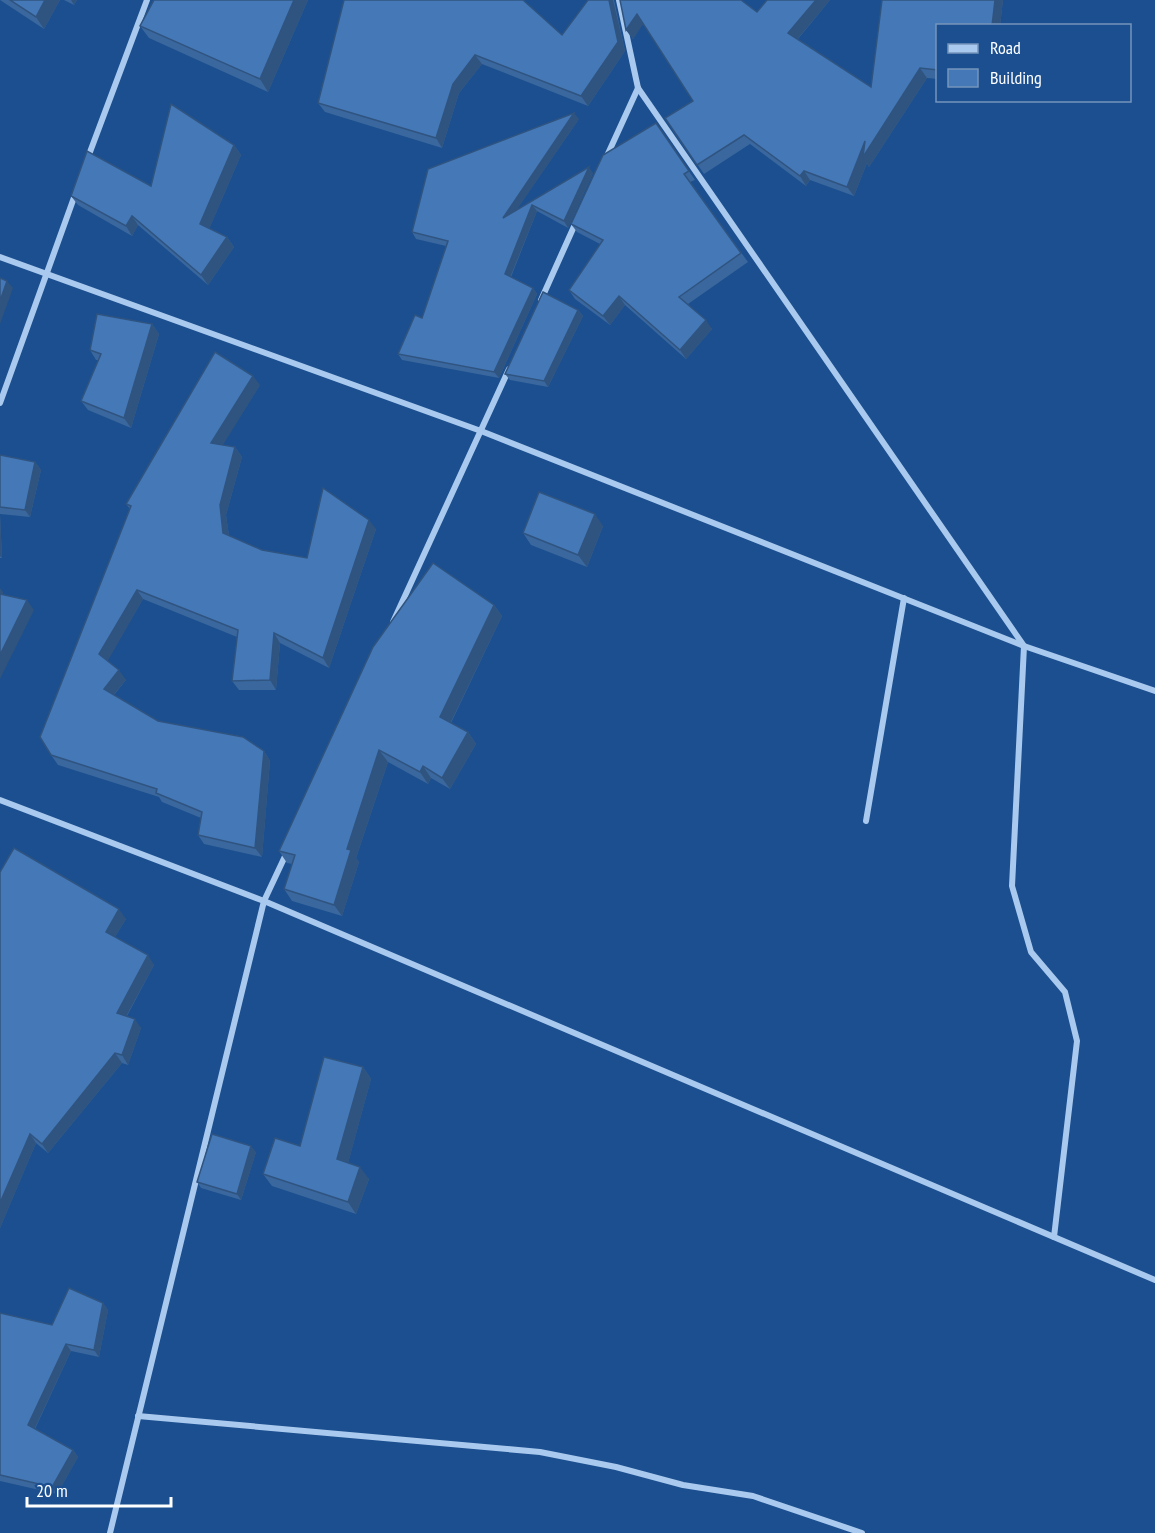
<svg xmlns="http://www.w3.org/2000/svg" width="1155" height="1533" font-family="'PT Sans Narrow',sans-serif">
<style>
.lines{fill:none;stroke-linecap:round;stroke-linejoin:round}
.street{stroke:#a9c9ee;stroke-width:6}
.wall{fill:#3a679d}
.shaded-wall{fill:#305480}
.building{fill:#4478b7;stroke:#305480;stroke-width:1.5}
</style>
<rect width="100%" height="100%" fill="#1b4f8f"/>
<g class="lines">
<g class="street">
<path d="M619,0L638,88L1024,646L1012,886L1031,952L1065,992L1077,1041L1054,1237"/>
<path d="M606,158L638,88"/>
<path d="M87,160L147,0"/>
<path d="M0,257L481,431L1024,646L1155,691"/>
<path d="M541,300L576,222"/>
<path d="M0,403L76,192"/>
<path d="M393,622L509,369"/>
<path d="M0,800L264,901L1155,1280"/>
<path d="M866,821L904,598"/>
<path d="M138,1416L540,1452L616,1467L683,1485L753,1496L862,1533"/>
<path d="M110,1533L264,901L287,852"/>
</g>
</g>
<g class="wall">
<path d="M0,0H60L44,29Z"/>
<path d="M64,0H77L74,5Z"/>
<path d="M154,0H308L268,92L149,38L140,26Z"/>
<path d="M344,0L562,35L588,0H614L625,51L588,106L482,64L459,93L442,148L325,112L318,103Z"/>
<path d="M620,0L757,12L830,0L798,39L871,87L882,0H1003L1000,26H938V79L927,78L869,167L867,163L854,196L810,180L806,186L750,144L704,174L665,118L693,101L643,23L633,39L626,30Z"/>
<path d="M579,119L517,209L593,173L568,228L537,211L511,277L533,288L537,294L499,378L402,360L398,354L422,318L446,246L416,239L412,232Z"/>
<path d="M656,123L695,180L690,182L748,262L688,304L712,329L686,359L625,305L610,325L575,299L569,290L600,244L577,232L571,224Z"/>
<path d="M234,145L241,155L209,229L227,237L234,247L208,285L138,225L132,236L78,205L71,196L151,186Z"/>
<path d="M578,310L583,316L548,387L510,380L505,374Z"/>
<path d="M152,324L159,334L131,428L88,410L81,401L98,360H96L90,350Z"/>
<path d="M260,385L222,445L235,447L242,457L226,515L229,536L262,550L307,558L376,529L329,668L280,643L276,690H239L232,681L237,637L143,599L107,661L126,680L114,695L158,721L264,751L270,761L262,857L204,844L198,835L201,818L162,802L159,797L58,765L51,755L130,509L126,504Z"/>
<path d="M0,455L35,462L41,470L30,517L0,514L2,558H0Z"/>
<path d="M603,526L587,567L531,545L523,533Z"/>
<path d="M494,605L502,616L451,723L468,732L476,744L450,789L431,778L428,784L388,762L356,858L359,862L342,916L292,901L284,889L292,864L287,863L279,851Z"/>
<path d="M0,872L126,919L115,937L154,965L127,1016L141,1028L128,1065L122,1063L48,1153L36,1143L0,1228Z"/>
<path d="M363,1067L371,1079L348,1163L369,1179L356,1214L272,1186L263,1174L300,1146Z"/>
<path d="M256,1152L241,1200L201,1188L197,1182Z"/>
<path d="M103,1303L108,1310L99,1357L71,1351L35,1429L73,1450L78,1457L57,1494L0,1481V1313L52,1325Z"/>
</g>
<g class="shaded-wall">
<path d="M45,0H60L44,29L36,17Z"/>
<path d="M71,0H77L74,5Z"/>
<path d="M294,0H308L268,92L260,79Z"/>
<path d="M609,0H613L625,51L588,106L581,96Z"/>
<path d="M816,0H830L795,42L788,33Z"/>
<path d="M995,0H1003L1000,26H992Z"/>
<path d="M637,14L644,23L633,39L626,30Z"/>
<path d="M475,55L482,64L459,93L442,148L436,138L453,84Z"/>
<path d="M920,68L927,78L869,167L867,163L854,196L847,187L865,141Z"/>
<path d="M574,113L579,119L507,224L503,218Z"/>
<path d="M234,145L241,155L207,234L200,224Z"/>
<path d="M589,167L593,173L568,228L564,221Z"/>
<path d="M804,171L810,180L806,186L800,176Z"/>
<path d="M532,205L537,211L509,280L505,274Z"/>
<path d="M132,216L138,225L132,236L126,226Z"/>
<path d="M227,237L234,247L208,285L201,275Z"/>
<path d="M7,281L13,288L0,324V301Z"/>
<path d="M533,288L537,294L499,378L494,372Z"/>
<path d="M619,296L625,305L610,325L603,316Z"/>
<path d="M578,310L583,316L548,387L544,381Z"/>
<path d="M706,320L712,329L686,359L680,350Z"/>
<path d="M152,324L159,334L131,428L124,418Z"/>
<path d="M253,376L260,385L218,453L211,443Z"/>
<path d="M235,447L242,457L226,515L230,543L223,533L220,505Z"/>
<path d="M35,462L41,470L30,517L25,510Z"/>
<path d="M0,514L2,558L0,556Z"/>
<path d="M595,514L603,526L587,567L578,555Z"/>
<path d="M369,520L376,529L329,668L323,658Z"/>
<path d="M0,588L3,592L4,603L0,598Z"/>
<path d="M137,590L143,599L106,664L99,654Z"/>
<path d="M27,600L34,610L0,679V655Z"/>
<path d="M494,605L502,616L448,728L440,717Z"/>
<path d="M274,633L280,643L276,690L270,680Z"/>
<path d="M119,670L126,680L111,698L104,689Z"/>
<path d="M468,732L476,744L450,789L442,778Z"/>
<path d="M379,750L388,762L356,858L359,862L342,916L334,905L347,849Z"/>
<path d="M264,751L270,761L262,857L255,848Z"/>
<path d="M423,766L431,778L428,784L420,772Z"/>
<path d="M119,909L126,919L112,942L106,932Z"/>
<path d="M148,955L154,965L123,1022L117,1013Z"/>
<path d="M135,1019L141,1028L128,1065L122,1055Z"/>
<path d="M115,1053L122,1063L48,1153L42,1144Z"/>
<path d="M363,1067L371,1079L346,1171L337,1159Z"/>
<path d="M30,1134L36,1143L0,1228V1203Z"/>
<path d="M251,1146L256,1152L241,1200L237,1194Z"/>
<path d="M360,1167L369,1179L356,1214L348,1202Z"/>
<path d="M103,1303L108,1310L99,1357L94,1350Z"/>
<path d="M66,1344L71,1351L33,1432L28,1425Z"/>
<path d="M73,1450L78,1457L57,1494L52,1487Z"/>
</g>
<g class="building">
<path d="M10,0H45L36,17Z"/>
<path d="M154,0H294L260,79L140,26Z"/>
<path d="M344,0H523L562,35L588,0H609L618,42L581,96L475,55L453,84L436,138L318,103Z"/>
<path d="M620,0H741L757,12L767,0H816L788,33L871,87L882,0H995L992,26H938V70L920,68L863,157L865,141L847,187L804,171L800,176L744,135L697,165L665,118L693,101L637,14L626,30Z"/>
<path d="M171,104L234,145L200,224L227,237L201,275L132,216L126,226L71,196L87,151L151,186Z"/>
<path d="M574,113L503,218L589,167L564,221L532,205L505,274L533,288L494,372L398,354L415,315L422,318L448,241L412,232L428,169Z"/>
<path d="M656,123L689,171L684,174L741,253L679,297L706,320L680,350L619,296L603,316L569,290L603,240L571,224L603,155Z"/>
<path d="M0,278L7,281L0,301Z"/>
<path d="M543,292L578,310L544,381L505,374Z"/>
<path d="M97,314L152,324L124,418L81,401L101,354L90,350Z"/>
<path d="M215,352L253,376L211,443L235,447L220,505L223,533L262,550L307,558L323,488L369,520L323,658L274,633L270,680L232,681L238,630L137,590L99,654L119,670L104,689L158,721L243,737L264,751L255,848L198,835L202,812L156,793L157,789L51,755L40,737L131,506L126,504Z"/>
<path d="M0,455L35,462L25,510L0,507Z"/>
<path d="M539,492L595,514L578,555L523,533Z"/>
<path d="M433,563L494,605L440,717L468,732L442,778L423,766L420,772L379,750L347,849L351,850L334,905L284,889L295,855L279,851L373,647Z"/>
<path d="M0,594L27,600L0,655Z"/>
<path d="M14,848L119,909L106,932L148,955L117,1013L135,1019L122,1055L115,1053L42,1144L30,1134L0,1203V872Z"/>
<path d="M324,1057L363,1067L337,1159L360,1167L348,1202L263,1174L275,1138L300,1146Z"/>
<path d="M212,1134L251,1146L237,1194L197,1182Z"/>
<path d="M69,1288L103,1303L94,1350L66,1344L28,1425L73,1450L52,1487L0,1475V1313L52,1325Z"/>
</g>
<rect x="936" y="24" width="195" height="78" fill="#1b4f8f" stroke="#7695bc" stroke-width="1.5"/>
<rect x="948" y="44" width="30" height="9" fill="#a9c9ee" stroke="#7695bc" stroke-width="1.5"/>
<text x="990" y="54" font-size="18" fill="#ffffff">Road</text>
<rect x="948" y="69" width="30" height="18" fill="#4478b7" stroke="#7695bc" stroke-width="1.5"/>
<text x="990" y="84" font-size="18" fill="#ffffff">Building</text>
<path d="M27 1497v9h144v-9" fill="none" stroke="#ffffff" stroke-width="3"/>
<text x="36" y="1497" font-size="18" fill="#ffffff" stroke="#1b4f8f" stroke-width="4.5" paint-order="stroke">20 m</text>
</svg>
